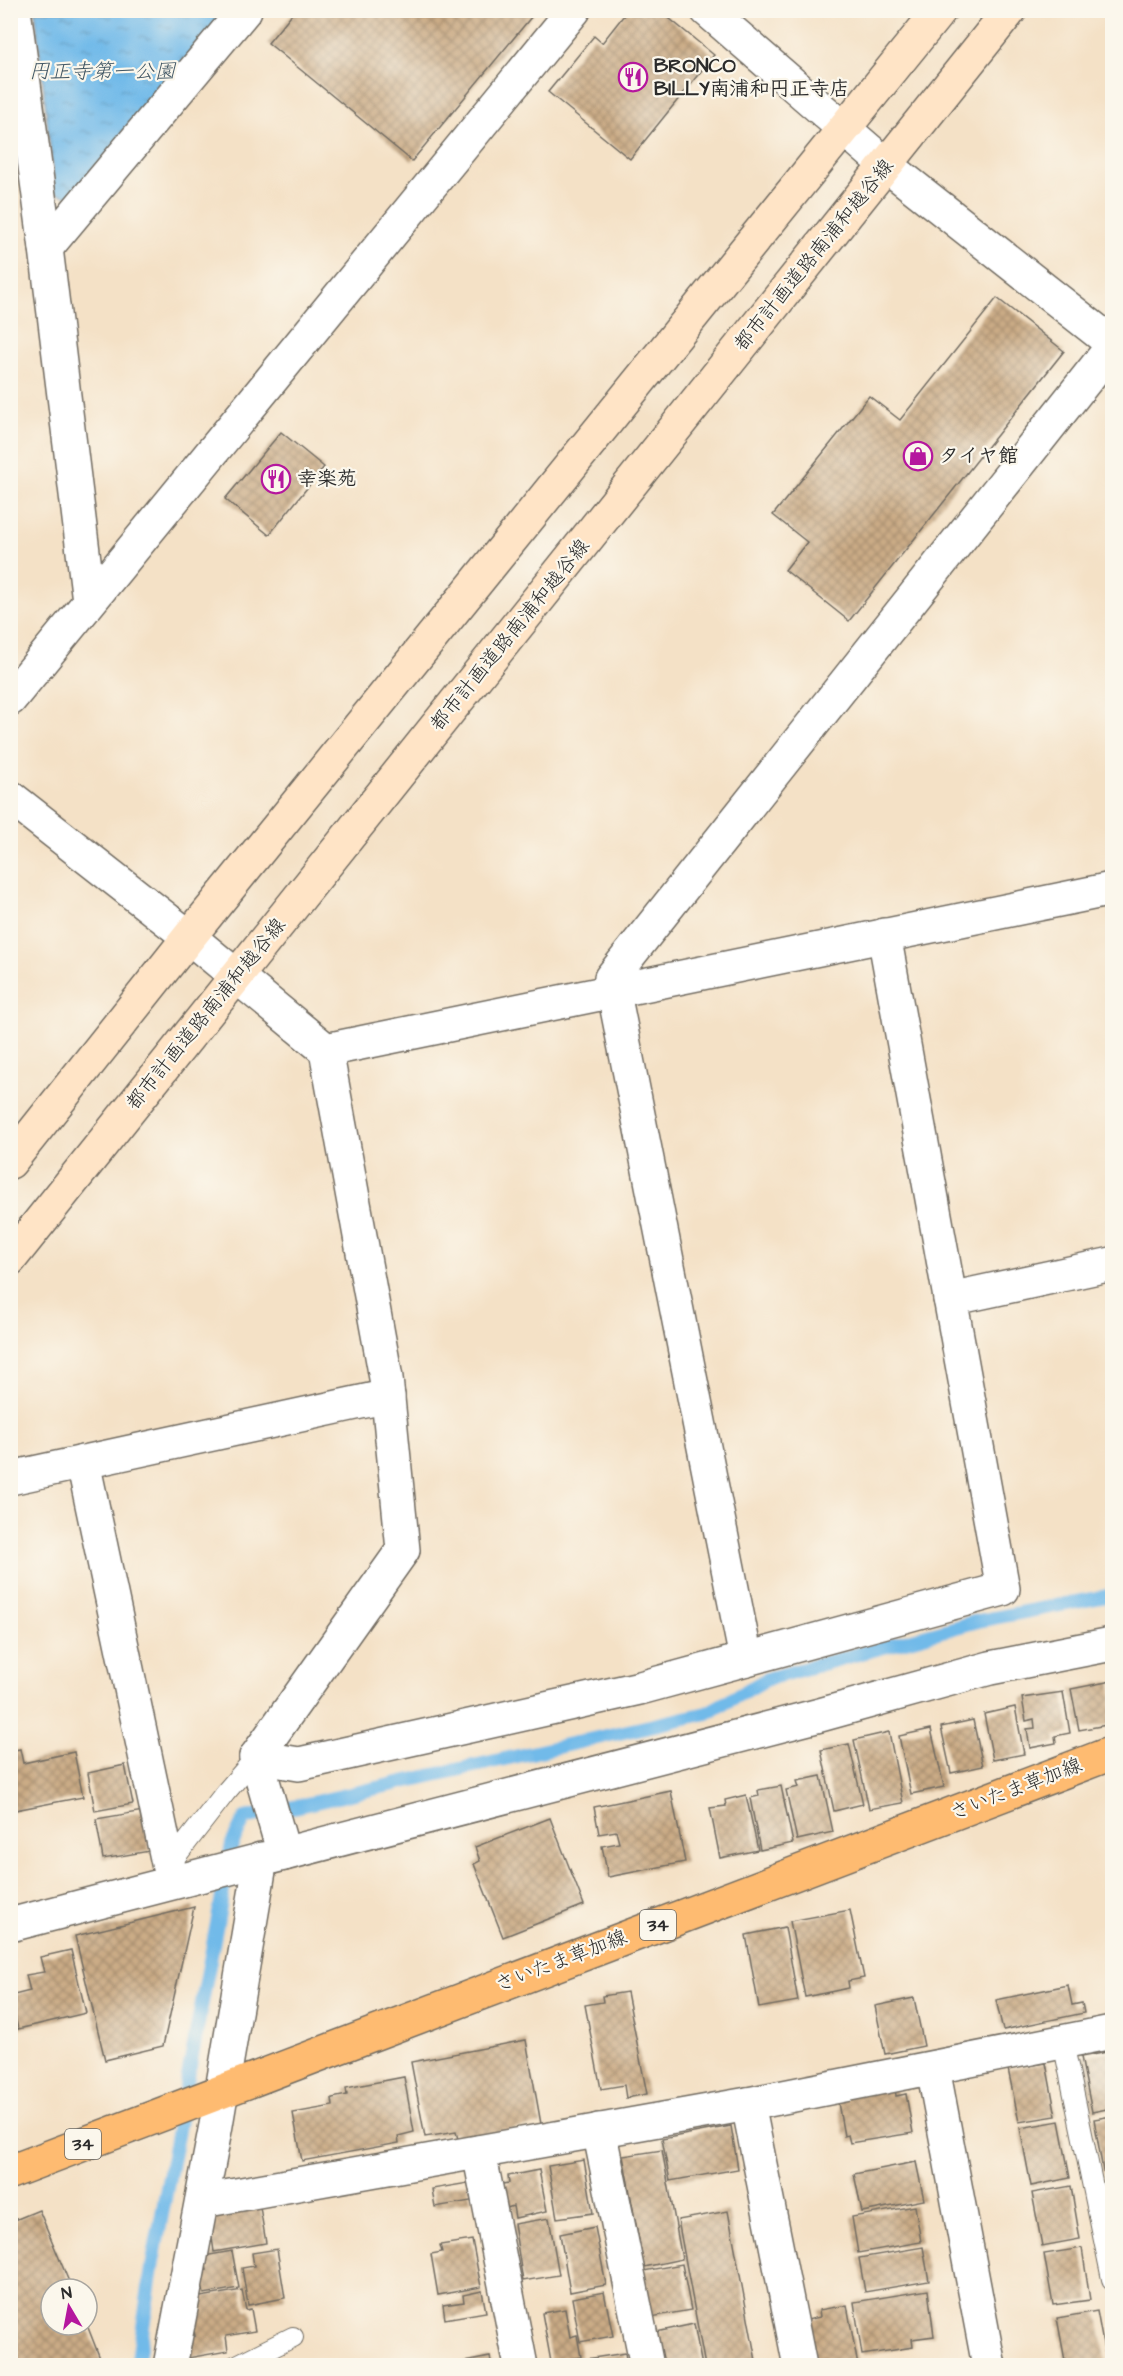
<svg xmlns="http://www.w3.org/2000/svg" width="1123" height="2376" font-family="'Architects Daughter','Klee One',sans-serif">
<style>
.water{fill:url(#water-ripples);stroke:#4e728a;stroke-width:1.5}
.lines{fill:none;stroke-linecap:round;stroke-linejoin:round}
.stream{stroke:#71bae9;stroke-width:14}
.building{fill:url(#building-cross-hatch)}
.lane-casing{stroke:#716b61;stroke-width:22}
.street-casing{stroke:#716b61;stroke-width:36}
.secondary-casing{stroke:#716b61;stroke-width:36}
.primary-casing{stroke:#716b61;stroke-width:36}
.lane{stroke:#fff;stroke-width:20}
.street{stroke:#fff;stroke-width:33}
.secondary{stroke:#ffe4c6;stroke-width:33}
.primary{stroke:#febb71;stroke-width:33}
.labels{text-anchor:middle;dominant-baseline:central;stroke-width:4.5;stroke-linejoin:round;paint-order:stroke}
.shield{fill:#fbf7ec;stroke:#696865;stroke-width:1.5}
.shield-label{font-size:18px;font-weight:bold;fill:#2b2b2b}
.poi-label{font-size:20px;font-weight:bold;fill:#2b2b2b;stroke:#fbf7ec;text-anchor:start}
.street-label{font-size:20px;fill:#2b2b2b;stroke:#fbf7ec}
.water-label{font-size:21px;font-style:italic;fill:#405664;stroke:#fbf7ec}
</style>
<defs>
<pattern id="water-ripples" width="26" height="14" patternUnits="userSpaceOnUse" patternTransform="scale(1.5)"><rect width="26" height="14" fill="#71bae9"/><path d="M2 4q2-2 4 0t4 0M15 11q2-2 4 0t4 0" fill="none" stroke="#5d97bd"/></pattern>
<pattern id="building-cross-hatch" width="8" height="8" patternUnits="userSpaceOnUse" patternTransform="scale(1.5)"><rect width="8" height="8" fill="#cbac86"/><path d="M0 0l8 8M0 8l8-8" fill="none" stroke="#a58c6e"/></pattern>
</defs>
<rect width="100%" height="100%" fill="#fbf7ec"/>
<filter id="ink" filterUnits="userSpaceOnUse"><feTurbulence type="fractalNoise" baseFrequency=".0167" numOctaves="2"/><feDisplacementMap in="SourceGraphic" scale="12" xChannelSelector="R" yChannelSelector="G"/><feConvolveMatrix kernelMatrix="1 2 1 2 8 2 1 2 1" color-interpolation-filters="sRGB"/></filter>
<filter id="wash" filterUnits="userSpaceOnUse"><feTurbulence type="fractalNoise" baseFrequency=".008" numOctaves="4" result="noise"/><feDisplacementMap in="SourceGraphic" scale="24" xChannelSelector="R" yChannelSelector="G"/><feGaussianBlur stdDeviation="1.35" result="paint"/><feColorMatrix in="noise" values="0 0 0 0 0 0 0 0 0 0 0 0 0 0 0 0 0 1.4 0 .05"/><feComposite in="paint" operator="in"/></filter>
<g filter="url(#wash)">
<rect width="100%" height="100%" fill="#f4e1c6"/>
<path class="water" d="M35,11H226L74,198L55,193Z"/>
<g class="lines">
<path class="stream" d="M137,2366L153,2262L232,1844L245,1818L707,1713L767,1679L978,1621L1112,1595"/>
</g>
<g id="blocks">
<g class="building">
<path d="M295,10H537L412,161L268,43Z"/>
<path d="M628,10H659L714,55L630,159L548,92L594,36L602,43Z"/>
<path d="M997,298L1064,351L849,621L785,570L807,542L773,515L869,396L900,420Z"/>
<path d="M281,432L324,467L269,535L225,499Z"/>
<path d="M1112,1681V1724L1079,1730L1071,1689Z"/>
<path d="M1063,1692L1070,1733L1055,1736L1056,1743L1030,1748L1027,1729L1035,1728L1034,1719L1026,1721L1022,1698Z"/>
<path d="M1015,1707L1024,1754L993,1760L984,1714Z"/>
<path d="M973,1720L983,1766L951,1773L941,1727Z"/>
<path d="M931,1729L944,1787L911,1794L899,1736Z"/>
<path d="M889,1732L903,1803L869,1809L854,1740Z"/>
<path d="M849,1744L863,1804L834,1811L821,1750Z"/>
<path d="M20,1749L23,1763L74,1752L83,1797L10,1811V1751Z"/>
<path d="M125,1765L133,1804L95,1811L88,1773Z"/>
<path d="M821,1776L833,1832L797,1840L786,1790L799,1787L797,1781Z"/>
<path d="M781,1786L793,1843L760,1850L750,1798L759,1796L758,1790Z"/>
<path d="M671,1791L685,1862L608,1877L602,1846L619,1843L616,1831L599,1834L594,1807Z"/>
<path d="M746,1795L758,1850L720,1858L710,1808L726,1806L725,1800Z"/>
<path d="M143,1811L150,1851L103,1859L96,1819Z"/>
<path d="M550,1818L584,1905L503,1937L474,1864L480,1861L475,1847Z"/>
<path d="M194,1907L163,2046L105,2060L75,1936Z"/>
<path d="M850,1910L864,1978L848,1981L849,1988L805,1997L790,1921Z"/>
<path d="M785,1927L798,2001L759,2008L746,1935Z"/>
<path d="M71,1950L86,2013L18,2029L10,1996L30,1991L26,1975L44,1972L40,1957Z"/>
<path d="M1068,1985L1072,2005L1082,2003L1084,2013L1003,2030L996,2000Z"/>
<path d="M627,1992L647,2094L626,2098L624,2085L601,2089L585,2005L603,2002L602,1996Z"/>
<path d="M914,1998L924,2046L885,2054L875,2006Z"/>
<path d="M526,2040L541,2124L458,2139L456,2132L425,2137L411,2062Z"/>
<path d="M1112,2051V2108L1092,2112L1081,2057Z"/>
<path d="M1046,2063L1056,2116L1019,2122L1008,2069Z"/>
<path d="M404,2077L414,2132L398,2136L399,2143L302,2161L293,2113L333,2106L332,2098L347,2095L346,2088Z"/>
<path d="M895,2087L896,2096L906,2094L913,2133L850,2143L848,2135L844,2136L837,2097Z"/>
<path d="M1112,2116V2169L1103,2171L1094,2119Z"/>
<path d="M1059,2121L1070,2178L1031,2186L1020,2128Z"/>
<path d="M731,2126L738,2169L670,2181L662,2139Z"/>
<path d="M662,2150L682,2259L644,2267L623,2156Z"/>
<path d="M584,2160L593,2213L557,2218L548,2166Z"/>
<path d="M916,2162L924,2200L862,2212L854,2174Z"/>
<path d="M539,2170L547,2211L515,2218L513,2206L507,2208L502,2184L509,2183L508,2176Z"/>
<path d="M468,2183L471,2201L435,2207L432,2189Z"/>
<path d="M1071,2186L1080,2239L1042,2246L1032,2193Z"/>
<path d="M915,2206L921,2242L858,2253L852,2217Z"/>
<path d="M260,2207L266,2243L214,2252L209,2215Z"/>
<path d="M39,2210L72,2289H51V2325H87L103,2366H10V2222Z"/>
<path d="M728,2211L757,2366H705L678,2220Z"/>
<path d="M549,2218L559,2275L523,2281L514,2224Z"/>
<path d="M595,2227L606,2285L570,2292L560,2234Z"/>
<path d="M472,2240L481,2287L438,2295L431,2254L442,2252L440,2245Z"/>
<path d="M923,2247L929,2281L865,2292L859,2258Z"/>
<path d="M1082,2248L1090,2300L1053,2305L1044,2254Z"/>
<path d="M277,2249L285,2298L248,2305L242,2268L254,2266L252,2253Z"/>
<path d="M232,2251L239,2288L204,2294L199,2271L207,2270L204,2256Z"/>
<path d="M682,2264L691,2310L651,2317L643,2271Z"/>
<path d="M242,2290L246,2310L251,2309L255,2331L226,2336L228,2351L188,2358L186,2347L191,2346L189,2337L195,2336L188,2299Z"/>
<path d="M928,2290L934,2336L912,2339L913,2347L862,2355L854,2302Z"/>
<path d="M482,2291L486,2312L445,2319L443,2305L464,2302L463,2295Z"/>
<path d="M604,2292L613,2336L580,2342L572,2298Z"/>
<path d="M847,2305L858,2366H816L807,2320L820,2317L819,2310Z"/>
<path d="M565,2309L570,2337L577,2335L581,2357L551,2362L542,2313Z"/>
<path d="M1097,2311L1107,2365L1066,2366L1057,2318Z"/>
<path d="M694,2324L702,2366H662L656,2332Z"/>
<path d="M625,2353L627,2366H588L587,2359Z"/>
<path d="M490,2357L492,2366H454V2364Z"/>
</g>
</g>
</g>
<g filter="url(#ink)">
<use href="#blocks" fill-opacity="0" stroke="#716b61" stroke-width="1.5"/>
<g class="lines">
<g class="lane-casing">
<g id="lane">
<path d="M169,1865L225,1793L256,1757"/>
<path d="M1063,2042L1112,2279"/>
<path d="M235,2366L293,2337"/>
</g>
</g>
<g class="street-casing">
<g id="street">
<path d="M14,10L46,248L89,601"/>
<path d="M707,10L886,165L1112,343"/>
<path d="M46,248L245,10"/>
<path d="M10,699L574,10"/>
<path d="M10,797L189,937L326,1050L1112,889"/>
<path d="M950,1299L1112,1264"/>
<path d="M83,1462L172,1882"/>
<path d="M10,1478L388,1396"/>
<path d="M746,1659L611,978L1112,347"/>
<path d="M256,1757L299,1764L640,1688L1003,1589L884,935"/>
<path d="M284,1854L256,1757L403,1550L386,1378L326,1050"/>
<path d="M10,1925L820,1715L990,1668L1112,1644"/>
<path d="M933,2068L989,2366"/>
<path d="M748,2104L800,2366"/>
<path d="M599,2130L647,2366"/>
<path d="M479,2152L521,2366"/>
<path d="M202,2201L748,2104L1112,2032"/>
<path d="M170,2366L216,2125L261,1859"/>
</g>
</g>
<g class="secondary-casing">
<g id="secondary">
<path d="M10,1162L189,937L940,10"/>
<path d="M10,1259L1010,10"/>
</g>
</g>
<g class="primary-casing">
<path id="primary" d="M10,2172L1112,1753"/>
</g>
<use href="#lane" class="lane"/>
<use href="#street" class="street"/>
<use href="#secondary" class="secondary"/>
<use href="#primary" class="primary"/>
</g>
</g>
<defs>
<g id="restaurant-ring" transform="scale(1.5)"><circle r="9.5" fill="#fbf7ec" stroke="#b5179e" stroke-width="1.5"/><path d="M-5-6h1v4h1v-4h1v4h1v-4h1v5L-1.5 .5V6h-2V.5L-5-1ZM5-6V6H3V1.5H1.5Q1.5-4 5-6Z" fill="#b5179e"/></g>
<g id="shop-ring" transform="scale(1.5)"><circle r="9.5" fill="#fbf7ec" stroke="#b5179e" stroke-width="1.5"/><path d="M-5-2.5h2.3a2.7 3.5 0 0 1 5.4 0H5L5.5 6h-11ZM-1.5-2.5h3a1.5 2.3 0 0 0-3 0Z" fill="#b5179e"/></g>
</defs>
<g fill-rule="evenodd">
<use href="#restaurant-ring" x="633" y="77"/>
<use href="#shop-ring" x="918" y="456"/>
<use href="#restaurant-ring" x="276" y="479"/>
</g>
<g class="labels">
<g class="shield">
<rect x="640" y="1910" width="36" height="30" rx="4.5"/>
<rect x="65" y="2129" width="36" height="30" rx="4.5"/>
</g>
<g class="shield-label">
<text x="658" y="1925">34</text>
<text x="83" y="2144">34</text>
</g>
<g class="poi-label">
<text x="654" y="66">BRONCO<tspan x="654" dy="23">BILLY南浦和円正寺店</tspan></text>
<text x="939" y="456">タイヤ館</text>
<text x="297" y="479">幸楽苑</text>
</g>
<g class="street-label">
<text transform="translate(814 255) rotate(-51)">都市計画道路南浦和越谷線</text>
<text transform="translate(510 635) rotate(-51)">都市計画道路南浦和越谷線</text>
<text transform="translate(206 1014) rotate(-51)">都市計画道路南浦和越谷線</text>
<text transform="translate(1016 1789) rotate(-21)">さいたま草加線</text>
<text transform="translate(561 1961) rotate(-21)">さいたま草加線</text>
</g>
<g class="water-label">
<text x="102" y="71">円正寺第一公園</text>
</g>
</g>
<rect width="1123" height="2376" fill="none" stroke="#fbf7ec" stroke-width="36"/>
<g transform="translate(69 2307) rotate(350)"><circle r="28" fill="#fbf7ec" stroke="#a8a59f" stroke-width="1.5"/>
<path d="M0-4.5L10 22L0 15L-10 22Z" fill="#b5179e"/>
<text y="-9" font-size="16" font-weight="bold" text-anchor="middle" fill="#2b2b2b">N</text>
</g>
</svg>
